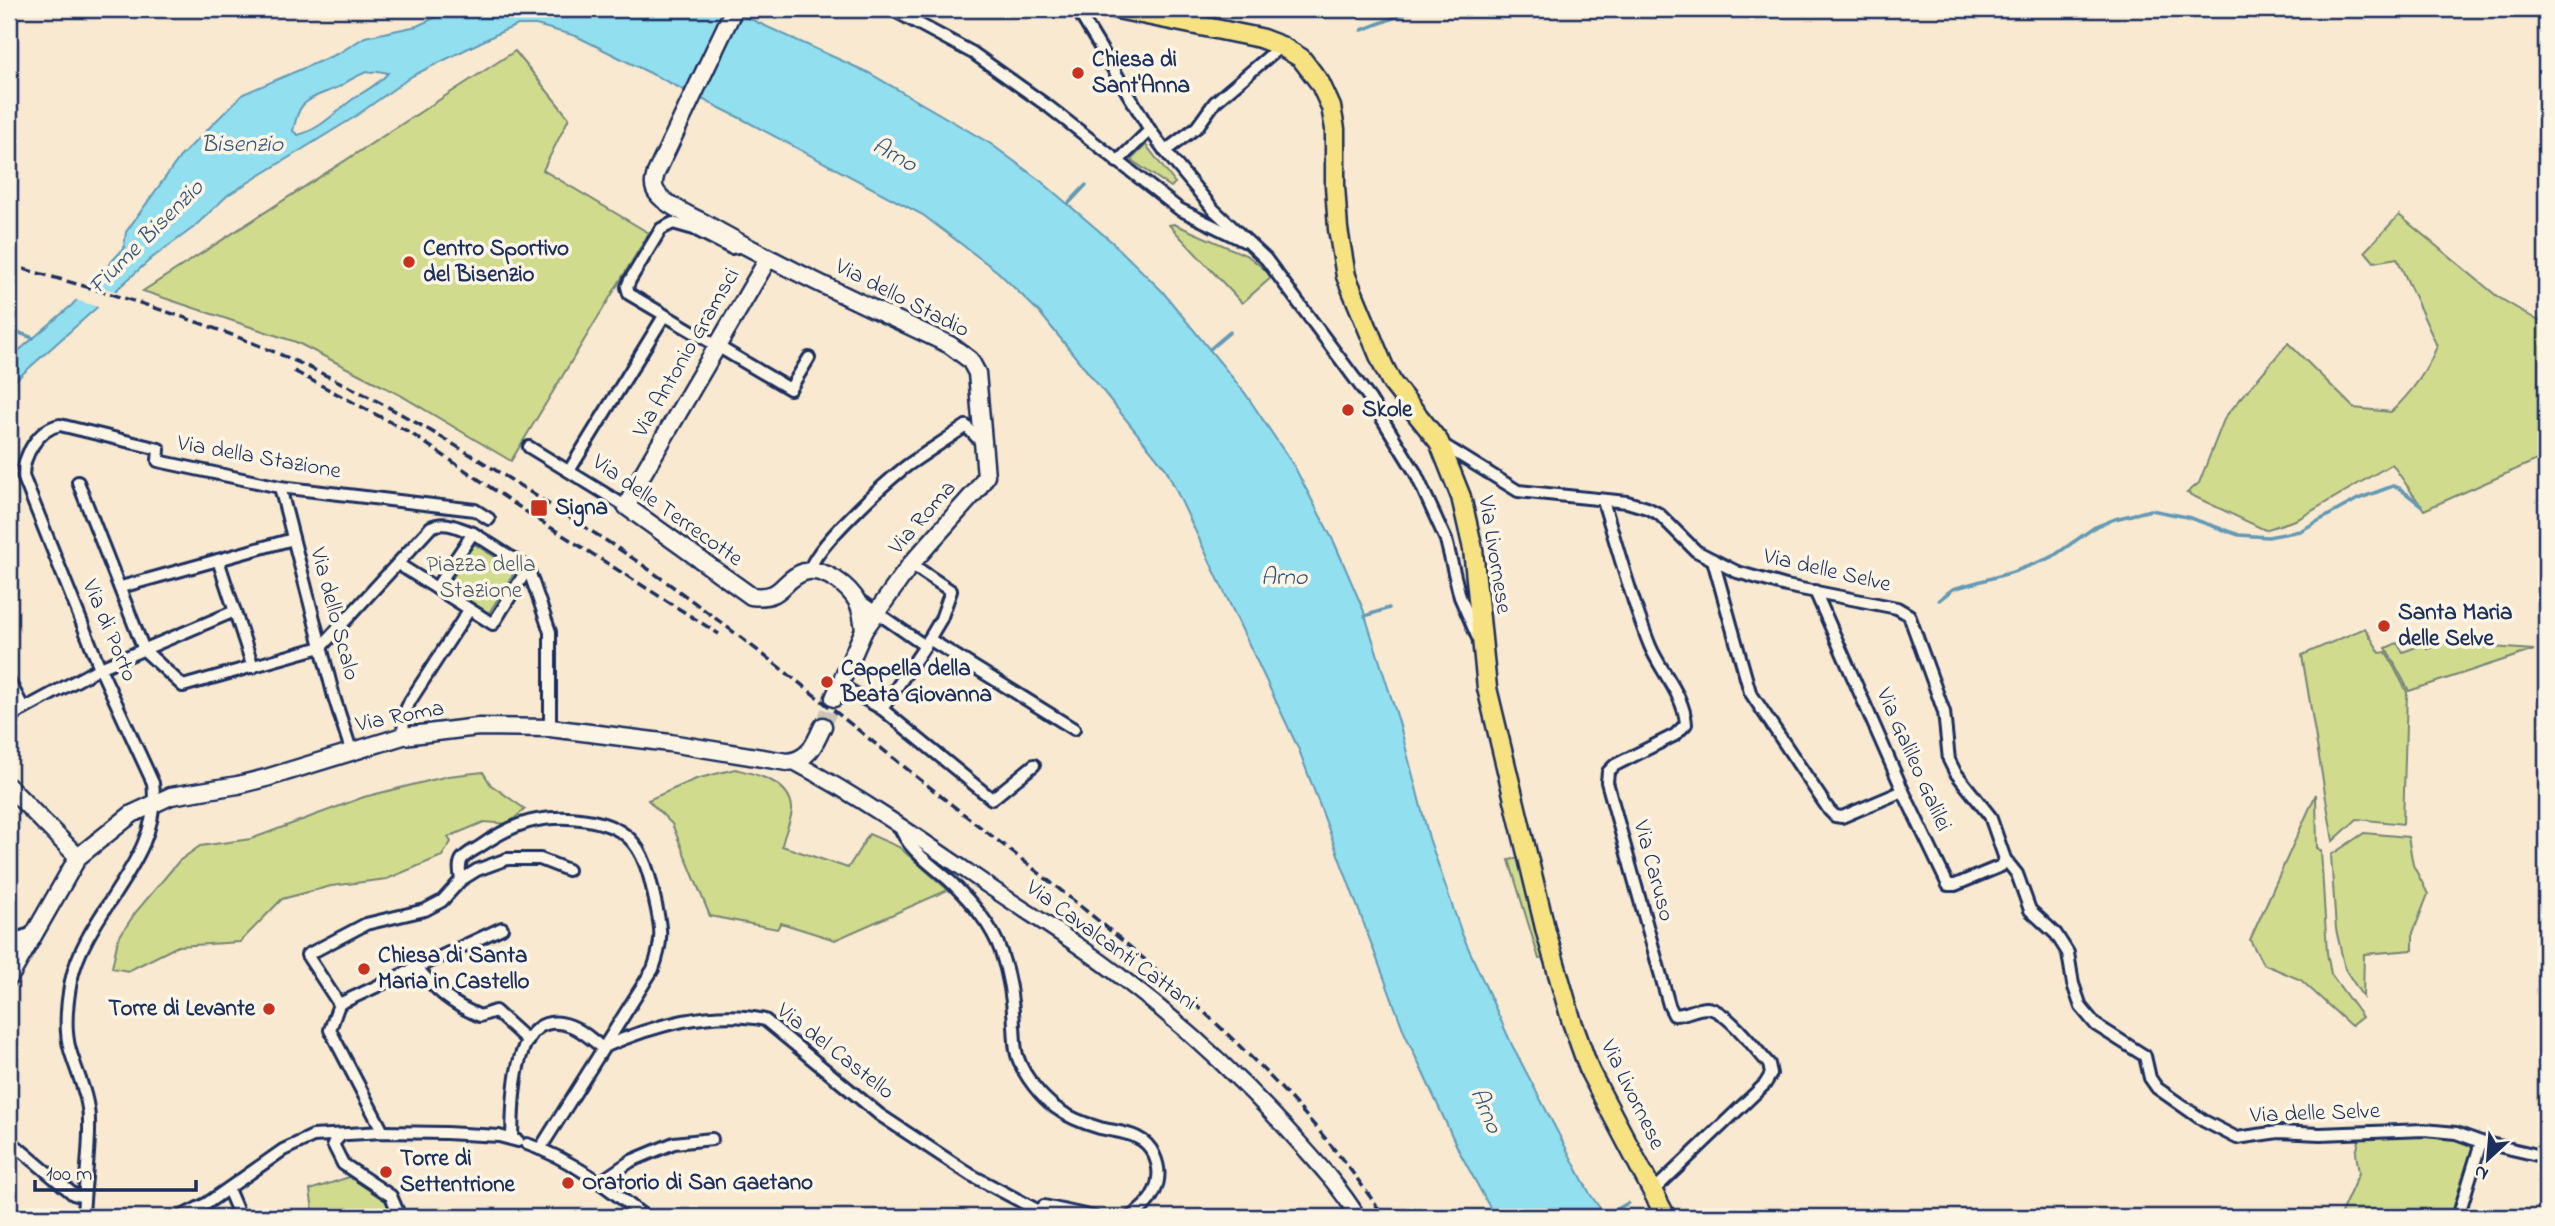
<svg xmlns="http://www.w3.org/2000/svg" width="2555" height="1226" font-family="'Indie Flower',sans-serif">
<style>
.green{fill:#d0db8e;stroke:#768576;stroke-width:2}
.water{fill:#91dfef;stroke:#6299b5;stroke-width:2;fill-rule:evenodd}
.pier{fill:#f8e9d0}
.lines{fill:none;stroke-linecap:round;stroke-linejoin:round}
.stream{stroke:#6299b5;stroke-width:3.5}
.secondary-tunnel{stroke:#ccc4b9;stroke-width:16;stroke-dasharray:16 8;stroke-linecap:butt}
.minor-casing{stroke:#1b2f5e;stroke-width:16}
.tertiary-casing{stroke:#1b2f5e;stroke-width:19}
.secondary-casing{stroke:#1b2f5e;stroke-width:21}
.primary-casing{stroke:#1b2f5e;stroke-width:23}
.minor{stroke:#fcf5e5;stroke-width:10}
.tertiary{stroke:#fcf5e5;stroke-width:14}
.secondary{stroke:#fcf5e5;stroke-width:16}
.primary{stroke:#f7e281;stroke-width:18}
.rail{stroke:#1b2f5e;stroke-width:3.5;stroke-dasharray:10 5;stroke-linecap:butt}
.poi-dot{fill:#c8321e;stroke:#fcf5e5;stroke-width:2.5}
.labels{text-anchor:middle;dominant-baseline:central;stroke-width:7;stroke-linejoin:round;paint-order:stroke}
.poi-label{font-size:23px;font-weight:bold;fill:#1b2f5e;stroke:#fcf5e5;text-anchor:start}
.street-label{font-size:23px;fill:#1b2f5e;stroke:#fcf5e5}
.park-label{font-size:23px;fill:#485a6a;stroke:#fcf5e5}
.water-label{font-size:24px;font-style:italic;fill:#33527b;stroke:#fcf5e5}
</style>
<rect width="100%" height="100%" fill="#f8e9d0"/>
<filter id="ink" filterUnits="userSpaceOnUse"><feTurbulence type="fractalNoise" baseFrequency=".0143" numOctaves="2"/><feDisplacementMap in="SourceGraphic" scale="14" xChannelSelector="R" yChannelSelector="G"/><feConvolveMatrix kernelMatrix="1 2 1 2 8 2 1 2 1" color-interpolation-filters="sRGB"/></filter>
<g filter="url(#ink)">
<g class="green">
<path d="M515,51L569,118L543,170L649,233L511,461L400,395L296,342L143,291Z"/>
<path d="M1146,145L1172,179L1175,183L1171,187L1131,160Z"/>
<path d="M2399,215L2498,297L2537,320L2546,319V456L2424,510L2392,464L2298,519L2265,530L2187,493L2199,483L2225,417L2288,343L2354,408L2391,412C2411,393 2427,372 2437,346L2397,258L2374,262L2365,251Z"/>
<path d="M1174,224L1248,256L1273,276L1242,303L1169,225Z"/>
<path d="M474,544L516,570L489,613L447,587Z"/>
<path d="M2365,628L2380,653L2386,652L2407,692L2403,824L2357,819L2333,841L2302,655Z"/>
<path d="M2453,640L2464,645L2534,650L2409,691L2386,648L2397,643L2403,652L2424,644L2427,649Z"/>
<path d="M735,769C755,774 790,781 792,808C793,817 783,836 782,846L848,868L869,834L899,847L948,890L835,940L781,923L777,929L710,916L672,824L648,800L696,779Z"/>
<path d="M483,772L491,785L525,809L508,824L484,822L448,837L451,842L442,856L387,879L331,886L282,899L240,942L178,946L128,971L112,968L118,939L135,913L179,861L200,846L251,839L364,797L448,776Z"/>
<path d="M2316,794L2317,848L2321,851L2327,953L2331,974L2362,1017L2351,1026L2301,980L2263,964L2250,940Z"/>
<path d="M2364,833L2408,837L2413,865L2428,894L2413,933V950L2364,954L2363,997L2345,969L2336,929L2331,855Z"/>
<path d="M1524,857L1547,958L1539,959L1509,860Z"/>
<path d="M2424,1130L2481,1142L2458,1217H2339L2359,1173L2356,1153L2361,1133Z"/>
<path d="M349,1177L386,1197L394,1217H295L313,1210L310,1190Z"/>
</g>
<path class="water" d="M453,9H728L869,73L991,144L1042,182L1112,242L1162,291L1245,393L1294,466L1335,544L1363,609L1399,722L1429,838L1462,934L1512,1045L1590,1194L1606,1217H1495L1459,1151L1405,1034L1299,750L1166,469L1040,313L998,272L923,215L744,120L576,36L536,25H518L501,32L412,76L353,118L228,195L193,228L152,258L9,386V359L72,305L124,248L126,232L180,157L243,94L339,53L365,37L417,26ZM378,71L388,73C378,85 366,90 353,99C335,112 321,129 298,135L293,131C295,123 297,111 303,105C313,94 331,92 342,85C351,79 358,75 367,72L372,73Z"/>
<g class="pier">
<path d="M722,9H736L743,12L701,102L683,93Z"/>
<path d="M88,283L118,292L101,308L73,299Z"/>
</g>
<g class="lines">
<g class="stream">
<path d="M1362,30L1417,9"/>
<path d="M1068,204L1086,185"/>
<path d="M9,329L33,338"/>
<path d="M1210,349L1230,332"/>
<path d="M1939,600L1953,589L2013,572L2052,557L2095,527L2115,519L2151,510L2187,517L2239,535L2268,537L2300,531L2358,499L2393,486L2399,488L2421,505"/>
<path d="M1365,616L1389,608"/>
<path d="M1605,1216L1628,1203"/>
</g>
<path class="secondary-tunnel" d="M823,726L834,698"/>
<g class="minor-casing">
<g id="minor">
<path d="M891,9L973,53L1049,107L1179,209L1244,241"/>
<path d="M1077,9L1150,130L1165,151L1214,210L1266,259L1370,399L1415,472L1446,540L1460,597L1477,636"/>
<path d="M1165,151L1197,127L1215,102L1281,46"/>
<path d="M1117,162L1150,130"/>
<path d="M744,246L731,248L694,229L673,223L661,229L630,280L627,287L629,294L790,389L809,358"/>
<path d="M1442,444L1518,491L1627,502L1647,508L1659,514L1696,551L1737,572L1786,586L1897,608L1909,615L1944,712L1949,760L1955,772L1990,816L2005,859L2017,874L2030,910L2056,934L2068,953L2073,984L2081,1007L2096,1025L2145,1056L2150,1078L2157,1088L2204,1121L2237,1138L2278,1132L2320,1134L2424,1130L2456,1133L2481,1142L2546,1157"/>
<path d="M529,447L627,507"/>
<path d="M569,471L664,316"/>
<path d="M78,482L144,650L183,686L321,647L431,527C445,520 458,528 473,533"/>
<path d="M280,487L334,697L351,750"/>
<path d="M1603,501C1618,549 1631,599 1650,646C1661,672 1684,695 1686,724L1675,735L1615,765L1608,772L1607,782L1669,1005L1674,1015C1686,1015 1695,1008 1707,1008C1726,1009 1756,1050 1769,1064L1771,1074L1765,1084L1652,1192"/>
<path d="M473,533L528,568L493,624L436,588Z"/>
<path d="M218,560L253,667"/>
<path d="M1713,560L1750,692L1829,810L1835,816L1842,817L1903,791"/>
<path d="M398,564L436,588"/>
<path d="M528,568L550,632V728"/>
<path d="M810,571C811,550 888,480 908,465C927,452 947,439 966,426L982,443"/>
<path d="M121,587L293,539"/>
<path d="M1815,591L1903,791L1948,885H1955L2001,866L2005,859"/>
<path d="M856,598L925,646L941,619L951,591L911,564"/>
<path d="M929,639L1074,729"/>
<path d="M9,681L24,709"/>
<path d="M840,685L882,709L992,799L1034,765"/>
<path d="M882,709L925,646"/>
<path d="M9,717L100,668L235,611"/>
<path d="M403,736L404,714L410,701L469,610"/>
<path d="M899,825C908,851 933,865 952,883C972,903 992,925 1001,952C1009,975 1013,1002 1014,1026C1015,1036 1014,1048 1018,1058C1024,1076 1041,1097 1056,1108C1068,1117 1086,1124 1100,1128C1121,1133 1145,1133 1154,1155C1166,1181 1152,1204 1130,1217"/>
<path d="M461,880C460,873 458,865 462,859C466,854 474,850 479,847C495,836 518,823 537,820C565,815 607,818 629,838C644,852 650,877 654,896C661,926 664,940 653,969L540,1149"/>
<path d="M9,949L21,937L34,933"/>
<path d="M417,968C437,991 451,1004 480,1016L495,1011L528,1041"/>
<path d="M339,1004L307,955L366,924L425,910L442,901L461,880L477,870L507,859H540L568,870"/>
<path d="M339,1004L502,928"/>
<path d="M339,1004L330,1030L383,1132"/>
<path d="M604,1047C651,1026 713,1008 765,1020L880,1115L971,1175L1039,1211"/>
<path d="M340,1136L333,1144L343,1164L391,1196L400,1217"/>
<path d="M512,1139C513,1104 511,1003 571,1026C582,1030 593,1041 603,1048"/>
<path d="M9,1140L73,1194L84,1197"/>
<path d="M527,1144C571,1159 609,1188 645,1217"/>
<path d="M600,1182L631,1161L674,1143L712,1139"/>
<path d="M228,1189L240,1217"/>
<path d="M1039,1211L1044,1206L1094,1217"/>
<path d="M83,1217C84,1186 90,1153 89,1121C89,1096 77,1074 70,1050C64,1029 67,1002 71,981C86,910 163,859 153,783L100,668L23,476C23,456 38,429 60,425L159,449L158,461L280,487L475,510L489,519"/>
<path d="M180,1217L206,1204L283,1150L313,1136L383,1132L446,1133L499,1136L518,1141"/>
<path d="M2458,1217L2481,1142"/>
</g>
</g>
<g class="tertiary-casing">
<path id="tertiary" d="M794,762C862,798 926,843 990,887C1034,917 1080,944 1121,977C1180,1022 1234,1072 1285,1127C1310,1155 1339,1185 1358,1217"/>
</g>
<g class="secondary-casing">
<g id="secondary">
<path d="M734,9L656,173C654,180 652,186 657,193C665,205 693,217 706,224C785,269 868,306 950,345L970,360L977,373L986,476L977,490L911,564L864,630L834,698"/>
<path d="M768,259L635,487L627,507L751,596C785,600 780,580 804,572C823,566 850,587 858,603C862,611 863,622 864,630"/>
<path d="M9,787L78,857"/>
<path d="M9,978L78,857L132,814L171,796L238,785L266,778L403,736L478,727L550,728L670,743L787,762C809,760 815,744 823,726"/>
</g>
</g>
<g class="primary-casing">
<path id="primary" d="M1117,9L1260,38L1281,46L1301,58L1320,83L1331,107L1335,129V186L1338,229L1346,276L1383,365L1392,383L1439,442L1461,497L1473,549L1487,688L1546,932L1571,1019L1590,1072L1666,1217"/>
</g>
<use href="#minor" class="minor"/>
<use href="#tertiary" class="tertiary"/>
<use href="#secondary" class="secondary"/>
<use href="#primary" class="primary"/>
<g class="rail">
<path d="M9,265C115,294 224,326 323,374C395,408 463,449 530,492C568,517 607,540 644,566C753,643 856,729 961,812C1111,929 1278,1057 1384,1217"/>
<path d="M294,371L409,432L534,517L719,634"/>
</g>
</g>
</g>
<g class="poi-dot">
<circle cx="1078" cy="73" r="7"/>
<circle cx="409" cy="262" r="7"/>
<circle cx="1348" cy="410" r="7"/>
<rect x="530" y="499" width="18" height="18" rx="3.5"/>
<circle cx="2384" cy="626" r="7"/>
<circle cx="827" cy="682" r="7"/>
<circle cx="364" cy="969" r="7"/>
<circle cx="269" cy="1009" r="7"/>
<circle cx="386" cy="1172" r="7"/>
<circle cx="568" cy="1183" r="7"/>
</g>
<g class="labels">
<g class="poi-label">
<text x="1092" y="60">Chiesa di<tspan x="1092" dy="26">Sant'Anna</tspan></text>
<text x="423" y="249">Centro Sportivo<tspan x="423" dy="26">del Bisenzio</tspan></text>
<text x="1362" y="410">Skole</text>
<text x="555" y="508">Signa</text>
<text x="2398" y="613">Santa Maria<tspan x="2398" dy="26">delle Selve</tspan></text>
<text x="841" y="669">Cappella della<tspan x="841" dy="26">Beata Giovanna</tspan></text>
<text x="378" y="956">Chiesa di Santa<tspan x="378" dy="26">Maria in Castello</tspan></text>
<text x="255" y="1009" text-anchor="end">Torre di Levante</text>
<text x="400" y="1159">Torre di<tspan x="400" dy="26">Settentrione</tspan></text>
<text x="582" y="1183">Oratorio di San Gaetano</text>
</g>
<g class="street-label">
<text transform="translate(902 299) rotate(27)">Via dello Stadio</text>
<text transform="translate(687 353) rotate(-60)">Via Antonio Gramsci</text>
<text transform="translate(259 458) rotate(10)">Via della Stazione</text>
<text transform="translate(667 511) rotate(35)">Via delle Terrecotte</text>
<text transform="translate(923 518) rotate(-49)">Via Roma</text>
<text transform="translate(1494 555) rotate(81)">Via Livornese</text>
<text transform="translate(1827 571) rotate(13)">Via delle Selve</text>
<text transform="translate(334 614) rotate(75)">Via dello Scalo</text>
<text transform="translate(109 631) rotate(67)">Via di Porto</text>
<text transform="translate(400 717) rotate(-11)">Via Roma</text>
<text transform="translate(1913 760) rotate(66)">Via Galileo Galilei</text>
<text transform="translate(1653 871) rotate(75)">Via Caruso</text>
<text transform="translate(1111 946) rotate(36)">Via Cavalcanti Cattani</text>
<text transform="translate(835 1052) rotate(38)">Via del Castello</text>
<text transform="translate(1632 1095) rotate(64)">Via Livornese</text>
<text transform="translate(2315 1114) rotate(-2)">Via delle Selve</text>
</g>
<g class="park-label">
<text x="481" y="565">Piazza della<tspan x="481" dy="26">Stazione</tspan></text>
</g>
<g class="water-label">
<text x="242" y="145">Bisenzio</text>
<text transform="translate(894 156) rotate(29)">Arno</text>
<text transform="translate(147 238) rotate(-45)">Fiume Bisenzio</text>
<text x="1284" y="578">Arno</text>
<text transform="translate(1485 1111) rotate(67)">Arno</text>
</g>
</g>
<rect width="2555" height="1226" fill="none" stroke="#fcf5e5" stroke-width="35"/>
<rect x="18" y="18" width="2520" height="1191" fill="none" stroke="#1b2f5e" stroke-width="2.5" filter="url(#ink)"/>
<g transform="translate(2488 1159) rotate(206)" stroke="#fcf5e5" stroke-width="5" paint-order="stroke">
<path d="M0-5L12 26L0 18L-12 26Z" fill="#1b2f5e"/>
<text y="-10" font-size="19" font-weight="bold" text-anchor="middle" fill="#1b2f5e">N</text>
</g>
<path d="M35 1180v10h161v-10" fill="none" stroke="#1b2f5e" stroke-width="3.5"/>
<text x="46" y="1180" font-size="21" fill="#1b2f5e" stroke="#fcf5e5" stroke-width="5" paint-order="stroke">100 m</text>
</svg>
